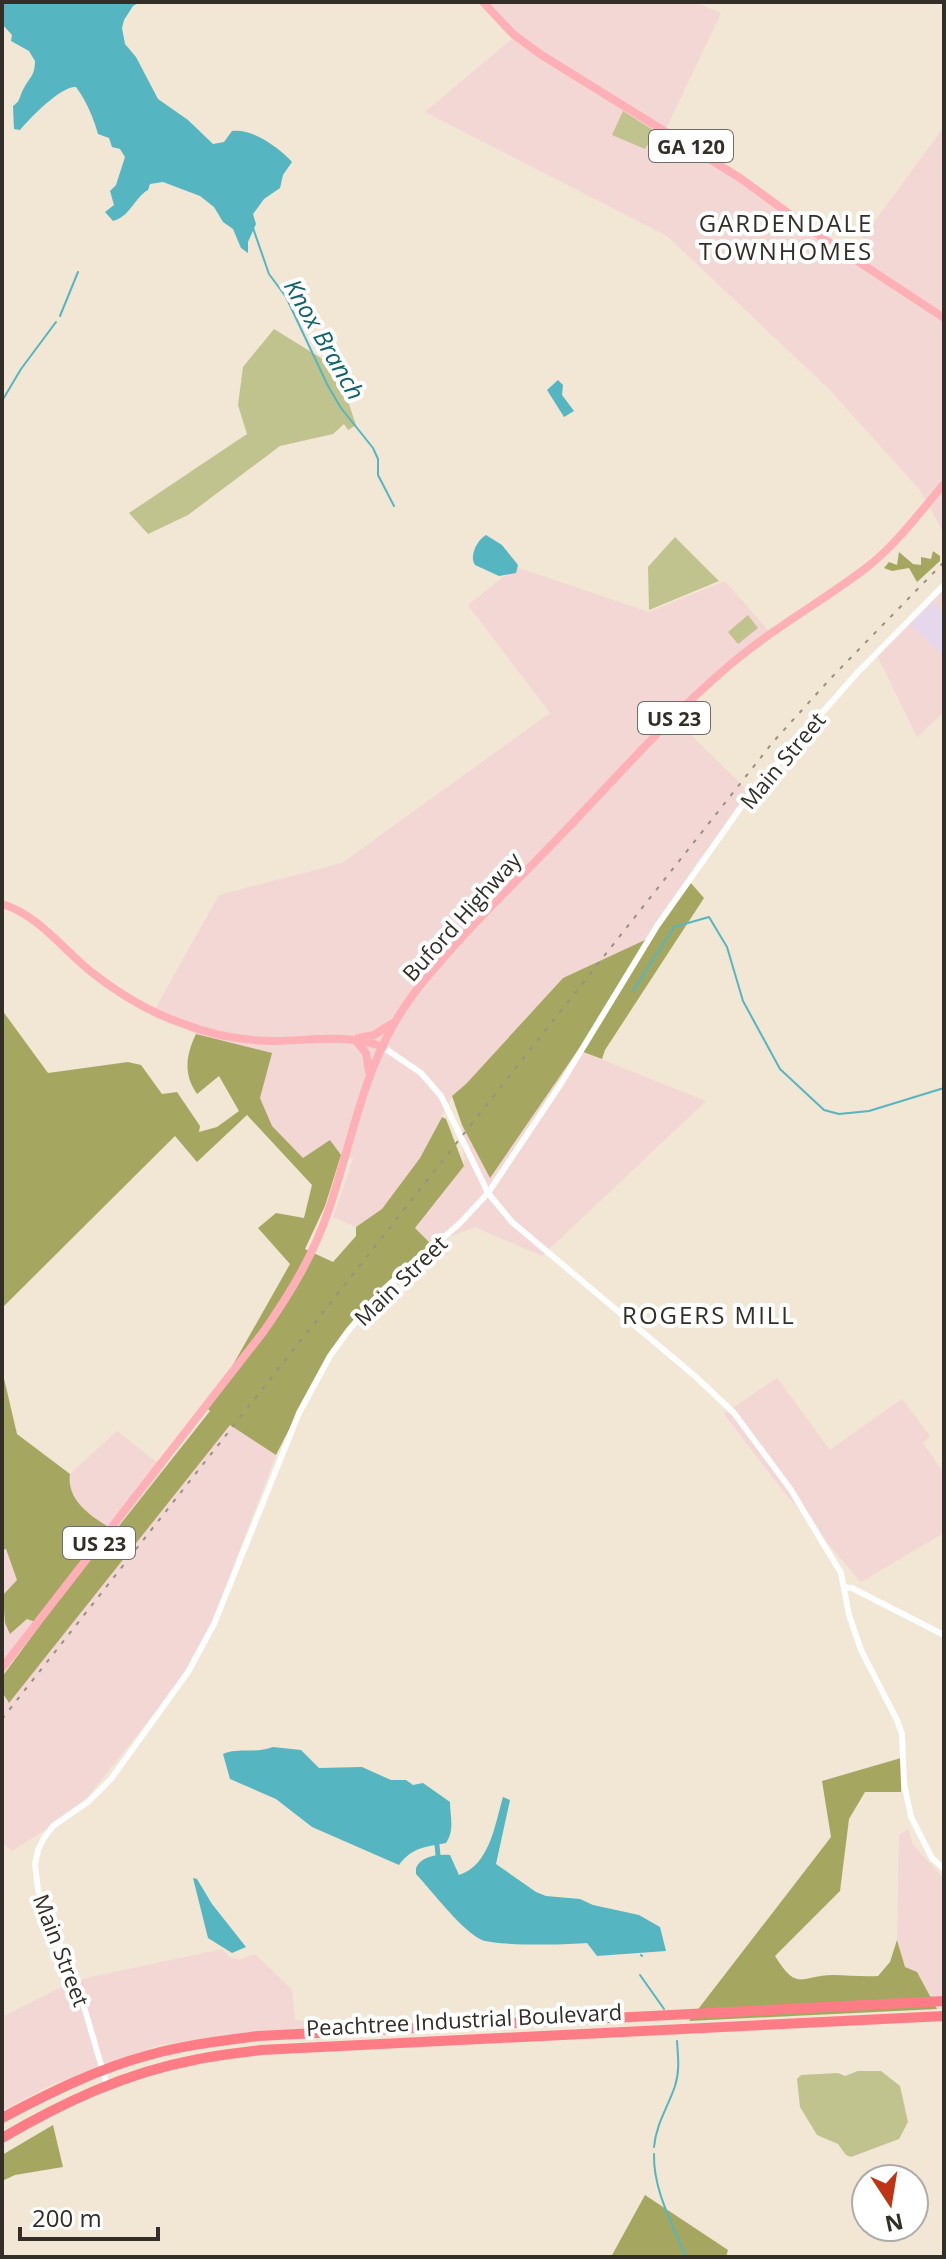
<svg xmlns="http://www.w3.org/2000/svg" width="946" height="2259" font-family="'Open Sans',sans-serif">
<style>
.commercial{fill:#f2d7d4}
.education{fill:#e6d8ec}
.green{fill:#c0c38e}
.forest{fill:#a5a761}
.water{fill:#55b6c2}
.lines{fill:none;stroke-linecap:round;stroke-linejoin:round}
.stream{stroke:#55b6c2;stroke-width:2}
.canal{stroke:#55b6c2;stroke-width:5}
.minor{stroke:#fff;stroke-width:6}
.major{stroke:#feb0b6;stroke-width:8}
.highway{stroke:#fe7c85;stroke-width:10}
.rail{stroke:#989083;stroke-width:2;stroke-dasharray:4 8;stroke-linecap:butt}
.labels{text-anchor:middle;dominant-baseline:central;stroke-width:8;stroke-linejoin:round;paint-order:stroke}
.shield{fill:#fff;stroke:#706d68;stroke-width:2}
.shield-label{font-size:20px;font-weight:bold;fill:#332f28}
.street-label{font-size:22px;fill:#332f28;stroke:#fff}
.neighbourhood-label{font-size:24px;letter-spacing:2px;fill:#332f28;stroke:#fff}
.water-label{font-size:24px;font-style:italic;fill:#10626b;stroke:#fff}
</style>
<rect width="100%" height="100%" fill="#f2e6d4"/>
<g class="commercial">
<path d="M482,2H695L721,13L664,133L763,195L847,259L944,127V533L919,489L828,388L667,236L425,112L513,38Z"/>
<path d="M516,567L649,612L725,581L772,635L740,659L675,719L753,796L647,939L563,978L466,1084L452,1096L420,1158L382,1210L356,1227L333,1217L353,1159L341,1155L330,1140L303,1158L272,1126L260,1098L271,1054L212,1040L151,1016L219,895L342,863L550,713L468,605Z"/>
<path d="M944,588V712L917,737L876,653Z"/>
<path d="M578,1050L706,1101L542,1256L475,1227L431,1244L415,1228L464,1166L462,1125L490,1177Z"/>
<path d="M777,1378L830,1450L902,1399L930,1436L923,1443L944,1473V1533L861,1582L783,1491L724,1414Z"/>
<path d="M230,1424L276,1455L201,1650L165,1700L78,1809L12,1851L2,1843V1692L8,1703Z"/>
<path d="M117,1431L164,1468L114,1532L80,1506L68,1486L70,1474Z"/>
<path d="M6,1549L17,1580L5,1623L10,1634L28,1619L41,1624L2,1677V1550Z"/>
<path d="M908,1829L913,1845L944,1879V2009H937L917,1972L905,1967L897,1940L899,1835Z"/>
<path d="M222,1949L229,1957L239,1960L255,1954L292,1990L295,2020L317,2021V2029L258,2031L160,2045L53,2084L2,2111V2017L68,1984L87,1978Z"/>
</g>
<path class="education" d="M933,602L944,613V656L911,625Z"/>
<g class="green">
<path d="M623,111L656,132L645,149L612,135Z"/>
<path d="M274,329L337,368L356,425L348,430L344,424L333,434L280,446L188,515L148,534L129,513L247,434L238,405L243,367Z"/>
<path d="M675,537L719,581L649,610L648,567Z"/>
<path d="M748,615L758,628L738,644L728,632Z"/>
<path d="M858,2071H881L900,2086L908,2122L899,2139L851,2157L846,2155L838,2144L817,2135L800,2107L797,2079L801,2075L838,2073L845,2076Z"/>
</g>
<g class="forest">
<path d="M933,551L940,556V561L917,582L909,568L892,571L884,568L889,562L897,565L899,552L913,564L921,565V557L931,559Z"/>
<path d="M690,882L704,898L605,1050L602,1059L578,1050L490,1178L462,1125L452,1096L466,1084L563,978L647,939Z"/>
<path d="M2,1010L48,1073L128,1062L141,1065L162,1094L177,1092L200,1126L199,1132L217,1127L239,1111L219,1076L197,1094C183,1074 186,1055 196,1034L272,1053L260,1098L272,1126L303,1158L330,1140L341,1155L325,1206L305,1249L333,1262L356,1236V1227L382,1209L420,1158L442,1117L446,1119L464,1166L415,1228L431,1244C405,1267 376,1289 356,1317C325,1360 300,1408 276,1455L230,1425L9,1703L2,1692V1677L41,1624L27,1619L10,1634L5,1623L3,1595L17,1580L6,1549L2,1550V1370L17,1434L70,1474C66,1502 94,1518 115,1531L210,1411L208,1409L290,1264L258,1228L276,1213L304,1218L312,1185L247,1115L197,1162L175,1136L2,1308Z"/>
<path d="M901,1758V1792H865L849,1819L840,1891L775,1956C798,1993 801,1975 833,1975C848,1975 862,1977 878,1976L890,1962L897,1940L905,1967L917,1972L937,2009L689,2021L831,1837L822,1781Z"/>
<path d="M53,2125L63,2167L15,2175L2,2181V2155Z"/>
<path d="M645,2195L728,2250L726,2257H611Z"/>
</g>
<g class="water">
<path d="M2,2H140L133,6L124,20L122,28L125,44L136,57L158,99L188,120L213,144L224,142L232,131C252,128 280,148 292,162L283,175L280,188L264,199L253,214L256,224L248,242V253L241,248L233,229L223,222L214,207L200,196L163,182L150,184L148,190C134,198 130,217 113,221L105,212L114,205L110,191L116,185L125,157L120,149L112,147L109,138L98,134C94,119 86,100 76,87C61,86 30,118 20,130L14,129L13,106C21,101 19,96 24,88C30,77 35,75 35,61L29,51L11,41L12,35L2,24Z"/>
<path d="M558,380L563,385L562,395L574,411L564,417L547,390Z"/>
<path d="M486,535L502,545L518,565L516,573L499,576L475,565C469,556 477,540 486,535Z"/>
<path d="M273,1747L301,1750L319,1768L362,1767L391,1780H406L413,1785L423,1783L450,1802C450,1817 455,1829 446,1843C426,1847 412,1847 399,1865L312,1827L276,1799L230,1779L223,1754C239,1747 255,1754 273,1747Z"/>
<path d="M503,1797L510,1800L496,1864L536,1892L546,1896L580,1899L593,1905L639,1915L660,1927L666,1951L597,1956L587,1943C569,1945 496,1946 482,1940C462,1931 432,1891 416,1874V1868C421,1856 438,1854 450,1855L459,1875C490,1865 495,1824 503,1797Z"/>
<path d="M193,1878L197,1879L212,1904L246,1947L232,1953L208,1938Z"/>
</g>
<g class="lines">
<g class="stream">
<path d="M253,228L269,274L286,297L328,386L341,408L373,448L378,459V475L394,506"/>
<path d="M60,316L78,272"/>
<path d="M2,401L21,369L56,322"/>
<path d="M633,991L674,927L709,917L727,947L743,1001L780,1069L824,1110L839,1114L869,1111L944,1088"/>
<path d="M641,1955L642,1956"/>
<path d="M640,1975L664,2009"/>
<path d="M654,2147C656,2124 668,2107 675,2086C680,2071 678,2056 677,2041"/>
<path d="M654,2154C653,2190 673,2225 686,2257"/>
</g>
<path class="canal" d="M437,1845L438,1855"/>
<g class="minor">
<path d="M383,1047L421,1073L441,1096L488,1193L512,1222L696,1377L734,1413L791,1490L841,1573L849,1615L861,1650L897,1720L902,1734L904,1783L911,1817L932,1858L944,1869"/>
<path d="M844,1587L852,1588L944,1635"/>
<path d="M107,2085L82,2000L38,1890L35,1864L38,1850L44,1838L53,1826L89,1801L111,1779L188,1672L214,1624L299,1413L330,1356L348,1331L383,1290L459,1224L488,1193L562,1082L657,926L748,797L858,672L944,585"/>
</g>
<g class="major">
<path d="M483,2L513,34L540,54L740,178L824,239L944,318"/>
<path d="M2,904C39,915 64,951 94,974C121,995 151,1013 184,1024C212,1035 244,1041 274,1041C310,1041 348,1033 383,1047"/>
<path d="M358,1038L374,1035L393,1023"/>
<path d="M356,1041L366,1053L369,1072"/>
<path d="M2,1668L264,1331C291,1292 314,1254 329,1209C355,1132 364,1059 415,992C460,935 513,885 563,833C616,778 666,720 724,670C768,631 820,603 866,568C896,545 919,513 944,484"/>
</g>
<g class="highway">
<path d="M2,2118C49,2093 97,2069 149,2055C184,2045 221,2041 258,2036L944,2001"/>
<path d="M2,2138C62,2103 125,2073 194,2060C216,2055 239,2053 261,2050L944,2016"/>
</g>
<path class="rail" d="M2,1719L773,742L831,678L944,562"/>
</g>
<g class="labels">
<g class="shield">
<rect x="649" y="130" width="84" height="32" rx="6"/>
<rect x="638" y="702" width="72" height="32" rx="6"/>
<rect x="63" y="1527" width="72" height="32" rx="6"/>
</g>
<g class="shield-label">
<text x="691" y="146">GA 120</text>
<text x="674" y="718">US 23</text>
<text x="99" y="1543">US 23</text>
</g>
<g class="street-label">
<text transform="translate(782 760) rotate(-50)">Main Street</text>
<text transform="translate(461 916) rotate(-48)">Buford Highway</text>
<text transform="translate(400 1280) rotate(-44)">Main Street</text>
<text transform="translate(62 1950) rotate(69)">Main Street</text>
<text transform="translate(464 2019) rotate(-3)">Peachtree Industrial Boulevard</text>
</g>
<g class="neighbourhood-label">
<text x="786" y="222">GARDENDALE<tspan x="786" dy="28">TOWNHOMES</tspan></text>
<text x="709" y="1314">ROGERS MILL</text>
</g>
<g class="water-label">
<text transform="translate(325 339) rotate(60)">Knox Branch</text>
</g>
</g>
<rect width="946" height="2259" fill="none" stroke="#332f28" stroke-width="8"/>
<g transform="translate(890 2203) rotate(168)"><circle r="38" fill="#ffffff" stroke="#adaca9" stroke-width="2"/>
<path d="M0-6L14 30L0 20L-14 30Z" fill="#bf3415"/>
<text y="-12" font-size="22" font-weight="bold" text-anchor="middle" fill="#332f28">N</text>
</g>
<path d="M20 2227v12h138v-12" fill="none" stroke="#332f28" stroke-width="4"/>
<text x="32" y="2227" font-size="24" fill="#332f28" stroke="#ffffff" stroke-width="6" paint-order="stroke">200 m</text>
</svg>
